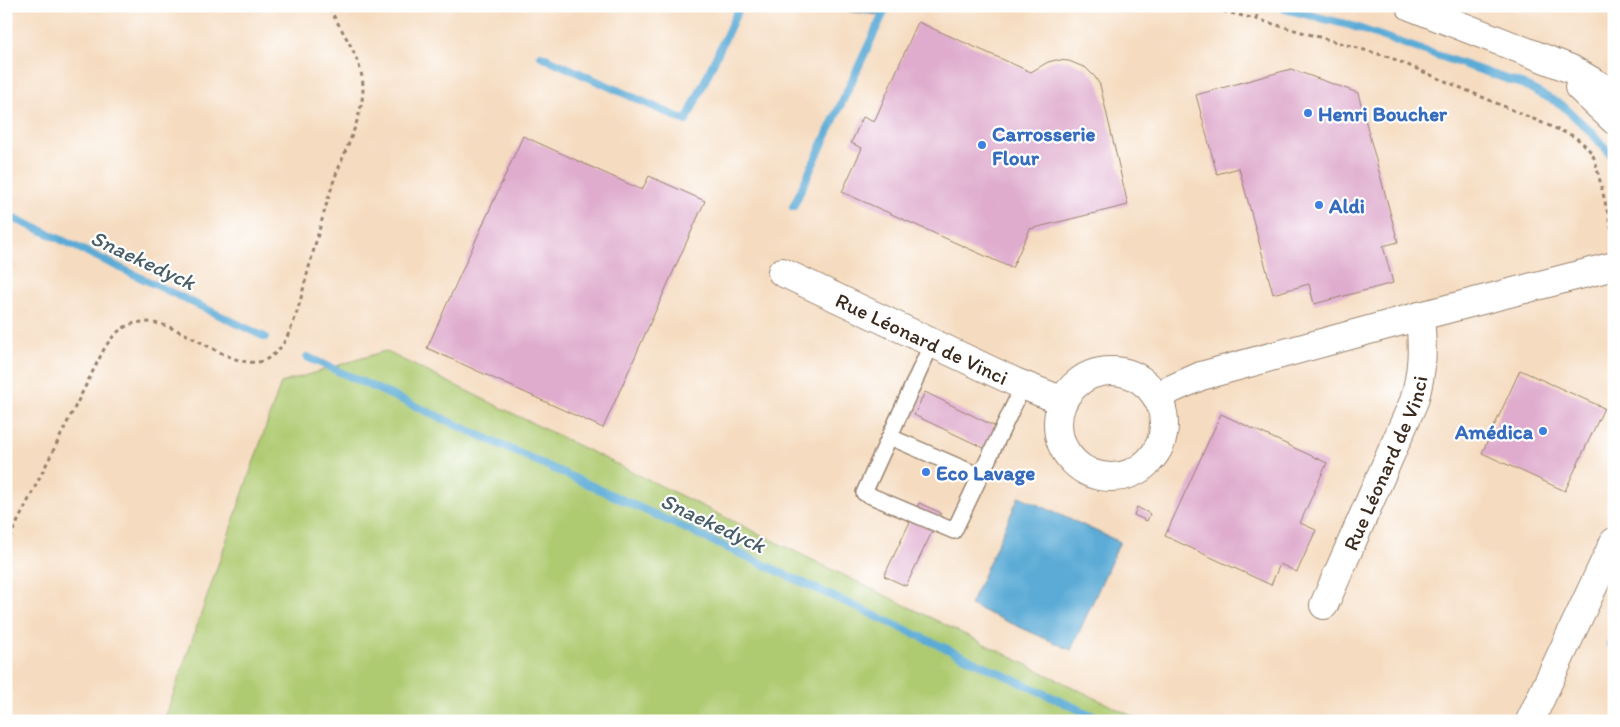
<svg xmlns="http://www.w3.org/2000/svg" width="1620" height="727" font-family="Itim,sans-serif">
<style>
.green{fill:#afcb71;stroke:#757a48}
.water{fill:#5cabd6;stroke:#4c6a7a}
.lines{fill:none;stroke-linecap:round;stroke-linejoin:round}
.stream{stroke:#5cabd6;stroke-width:8}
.building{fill:#dfacce}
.service-casing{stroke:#98826e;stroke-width:18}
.minor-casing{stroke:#98826e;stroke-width:30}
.tertiary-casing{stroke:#98826e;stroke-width:30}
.path{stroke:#98826e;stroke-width:3;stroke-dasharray:4 4;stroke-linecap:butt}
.service{stroke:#fff;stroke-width:15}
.minor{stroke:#fff;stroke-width:28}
.tertiary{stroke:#fff;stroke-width:28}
.shop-dot{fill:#3f7fe0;stroke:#fff;stroke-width:2}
.labels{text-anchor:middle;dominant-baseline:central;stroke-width:4.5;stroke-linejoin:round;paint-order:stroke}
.shop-label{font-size:21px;font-weight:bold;fill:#366cbe;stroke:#fff;text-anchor:start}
.street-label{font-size:21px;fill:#3b2a1e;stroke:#fff}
.water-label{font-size:22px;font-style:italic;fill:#485e68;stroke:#fff}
</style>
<rect width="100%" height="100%" fill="#fff"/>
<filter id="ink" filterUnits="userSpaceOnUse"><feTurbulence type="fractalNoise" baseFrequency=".02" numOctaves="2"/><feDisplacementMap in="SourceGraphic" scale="10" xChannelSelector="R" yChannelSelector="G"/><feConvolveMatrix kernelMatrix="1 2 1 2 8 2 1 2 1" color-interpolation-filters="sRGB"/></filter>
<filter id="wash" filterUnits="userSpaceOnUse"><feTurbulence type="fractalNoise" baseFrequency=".0096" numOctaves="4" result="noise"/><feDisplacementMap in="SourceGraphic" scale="20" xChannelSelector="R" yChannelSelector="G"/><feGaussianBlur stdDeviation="1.12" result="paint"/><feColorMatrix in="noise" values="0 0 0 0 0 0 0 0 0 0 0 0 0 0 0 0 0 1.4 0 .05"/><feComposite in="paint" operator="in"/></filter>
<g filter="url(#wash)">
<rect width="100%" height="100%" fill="#f5dbbf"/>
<path class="green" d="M385,351L1142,721H164L281,383Z"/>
<g class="water">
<path d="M802,6H889L887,10L880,15Z"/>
<path d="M1019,496L1120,542L1071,650L970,605Z"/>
</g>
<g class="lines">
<g class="stream">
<path d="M1285,9L1349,25L1524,85L1562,105L1591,132L1614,158"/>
<path d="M541,56L686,121L740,6"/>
<path d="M793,207L884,12"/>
<path d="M6,215L45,232L265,337"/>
<path d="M307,357L658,516L1104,721"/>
<path d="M1610,644L1614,637"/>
</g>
</g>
<g id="blocks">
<g class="building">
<path d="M918,22L1031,72L1048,62L1056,60L1069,61L1086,68L1095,77L1100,85L1128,205L1030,229L1012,268L842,192L862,148L851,143L863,117L874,122Z"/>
<path d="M1291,69L1358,93L1398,242L1383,246L1393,283L1314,304L1309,284L1273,294L1239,168L1217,174L1196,95Z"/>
<path d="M523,136L642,190L649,176L705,201L603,428L427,348Z"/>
<path d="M1520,370L1604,408L1565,491L1482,453Z"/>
<path d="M925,392L996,427L986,449L914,415Z"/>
<path d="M1221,414L1327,463L1300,523L1316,530L1297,572L1280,564L1271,585L1165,536Z"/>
<path d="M919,503L941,513L906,586L884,576Z"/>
<path d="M1137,507L1150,514L1147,521L1134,515Z"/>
</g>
</g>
</g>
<g filter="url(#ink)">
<use href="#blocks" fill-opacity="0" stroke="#98826e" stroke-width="1"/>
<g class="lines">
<g class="service-casing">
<g id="service">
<path d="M932,343L864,493L954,531L1023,386"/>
<path d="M890,437L980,476"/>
</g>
</g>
<g class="minor-casing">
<g id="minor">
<path id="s1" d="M782,272L1015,382L1063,401"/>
<circle cx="1111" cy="424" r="53"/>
<path d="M1156,396L1201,376L1420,316L1614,266"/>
<path id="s2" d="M1324,605L1414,401C1423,369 1423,349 1420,316"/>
<path d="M1530,721L1614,542"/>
</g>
</g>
<g class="tertiary-casing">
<g id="tertiary">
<path d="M1410,6L1571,69L1614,94"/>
<path d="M1579,87L1614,120"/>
</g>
</g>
<g class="path">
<path d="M1200,6L1256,19L1389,57L1573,136C1583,142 1590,149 1595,160L1614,239"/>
<path d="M1256,19L1260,6"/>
<path d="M6,545L103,351C146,273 221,379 265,360C274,356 282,347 286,339C296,320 301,298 306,278C315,246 323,214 333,183C343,153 364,117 363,85C361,57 341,30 328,6"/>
</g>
<use href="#service" class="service"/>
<use href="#minor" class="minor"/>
<use href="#tertiary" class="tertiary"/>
</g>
</g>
<g class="shop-dot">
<circle cx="1308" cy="113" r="5"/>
<circle cx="982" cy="145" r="5"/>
<circle cx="1319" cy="205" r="5"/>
<circle cx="1543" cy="431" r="5"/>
<circle cx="926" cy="472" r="5"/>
</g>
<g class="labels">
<g class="shop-label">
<text x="1318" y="113">Henri Boucher</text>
<text x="992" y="133">Carrosserie<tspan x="992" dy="24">Flour</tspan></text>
<text x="1329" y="205">Aldi</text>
<text x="1533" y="431" text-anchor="end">Amédica</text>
<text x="936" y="472">Eco Lavage</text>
</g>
<g class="street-label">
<text stroke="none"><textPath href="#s1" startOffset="155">Rue Léonard de Vinci</textPath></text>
<text stroke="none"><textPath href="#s2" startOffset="155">Rue Léonard de Vinci</textPath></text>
</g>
<g class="water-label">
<text transform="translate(143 260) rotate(25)">Snaekedyck</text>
<text transform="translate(713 523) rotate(25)">Snaekedyck</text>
</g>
</g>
<rect width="1620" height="727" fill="none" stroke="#fff" stroke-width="25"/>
</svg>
